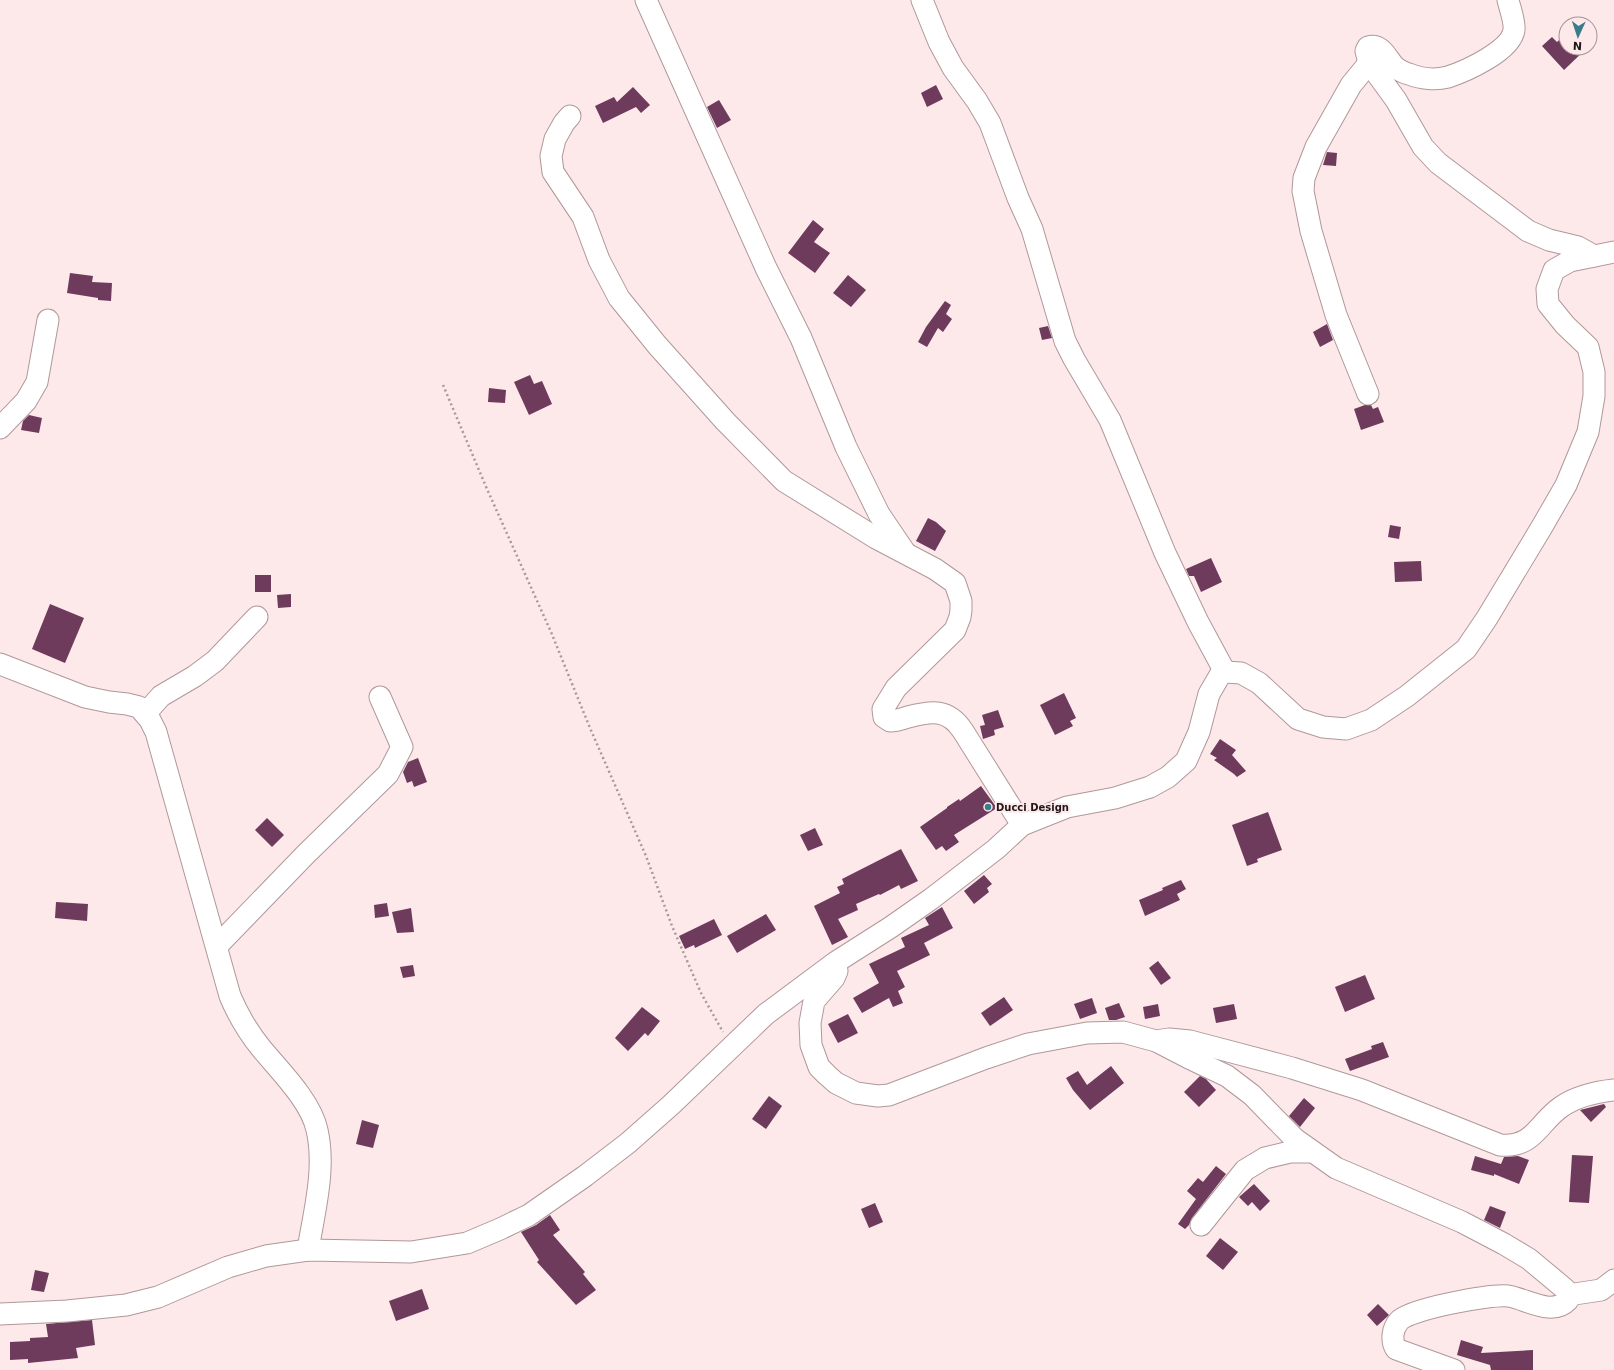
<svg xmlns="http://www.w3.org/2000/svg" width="1614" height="1370" font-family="'DejaVu Sans',sans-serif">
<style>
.building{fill:#6e3b5d}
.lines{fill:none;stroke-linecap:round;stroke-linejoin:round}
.minor-casing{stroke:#b0989a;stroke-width:23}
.path{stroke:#a9989a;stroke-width:2.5;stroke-dasharray:2 3;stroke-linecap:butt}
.minor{stroke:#fff;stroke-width:21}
.poi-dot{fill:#397c8c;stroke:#fde8ea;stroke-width:1.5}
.labels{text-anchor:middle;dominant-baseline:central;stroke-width:4;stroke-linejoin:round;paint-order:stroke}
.poi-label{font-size:10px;font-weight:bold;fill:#1f1617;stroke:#fde8ea;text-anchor:start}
</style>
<rect width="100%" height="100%" fill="#fde8ea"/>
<g class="building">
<path d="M1566,34V48H1587L1564,70L1542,46L1552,37L1557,42Z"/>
<path d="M936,85L943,99L927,107L921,93Z"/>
<path d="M633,87L650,105L641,113L636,107L603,123L595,106L614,97L617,102Z"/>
<path d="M719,100L731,120L717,128L707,107Z"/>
<path d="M1327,152L1337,153L1336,166L1323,165Z"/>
<path d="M813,220L824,229L814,242L830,253L815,273L788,253Z"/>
<path d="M70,273L93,276L92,282L112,283L111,301L98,300V298L67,293Z"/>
<path d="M848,275L866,290L851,307L833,293Z"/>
<path d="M945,301L951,305L946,314L952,319L943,332L938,328L927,347L918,342L926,327Z"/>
<path d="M1327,324L1333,340L1320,347L1313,332Z"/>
<path d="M1048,326L1052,338L1042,340L1039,328Z"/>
<path d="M530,375L534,384L542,381L552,404L529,415L514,382Z"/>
<path d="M489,388L506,390L505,403L488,402Z"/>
<path d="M1365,405H1371L1373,409L1378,407L1384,422L1361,430L1354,409Z"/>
<path d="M29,415L42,418L39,433L21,430L23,421Z"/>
<path d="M928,518L936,522L946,531L935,551L916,541Z"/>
<path d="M1390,525L1401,527L1399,539L1388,537Z"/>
<path d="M1211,558L1222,582L1201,592L1194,576H1189L1186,569Z"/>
<path d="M1421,561L1422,581L1395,582L1394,562Z"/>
<rect x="255" y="575" width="16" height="17"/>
<path d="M291,594V607L278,608L277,595Z"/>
<path d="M50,604L84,618L65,663L32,649Z"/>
<path d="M1064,693L1076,718L1070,721L1073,726L1055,735L1040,705Z"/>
<path d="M998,710L1004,727L994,730L995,735L983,739L980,726L985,725L982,715Z"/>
<path d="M1220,739L1236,750L1232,755L1246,771L1237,777L1234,774L1214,760L1217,758L1210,754Z"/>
<path d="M418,758L427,782L414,787L412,781L407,783L403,772L408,762Z"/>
<path d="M981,786L997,808L954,835L959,842L946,851L942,846L936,850L920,827L947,808V807L959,799L960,801Z"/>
<path d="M1268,812L1282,850L1257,859L1258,862L1247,866L1232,825Z"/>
<path d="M267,818L284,835L272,847L255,830Z"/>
<path d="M815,828L823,845L808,851L800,835Z"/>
<path d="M901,849L918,881L901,889L899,885L880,895L879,894L856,904L858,910L838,919L848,937L832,945L814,906L840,893L837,887L844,884L842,879Z"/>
<path d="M984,875L992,884L987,888L989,892L974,904L964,891Z"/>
<path d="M1181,880L1186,889L1177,894L1180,900L1145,916L1139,900L1163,890L1162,888Z"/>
<path d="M56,902L88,904L87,921L55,918Z"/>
<path d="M387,903L389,916L375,918L374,905Z"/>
<path d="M942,907L953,928L924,943L930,955L897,971L905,987L898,991L903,1003L893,1007L889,998L862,1013L853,998L879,983L869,964L905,947L901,938L929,925L925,918Z"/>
<path d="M411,908L414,932L397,933L392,912Z"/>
<path d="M766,914L776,930L737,953L727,936Z"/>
<path d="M714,919L722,935L695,948L694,945L685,949L679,936Z"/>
<path d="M1158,961L1171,978L1161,985L1149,968Z"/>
<path d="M413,965L415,976L403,978L400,967Z"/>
<path d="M1365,975L1375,999L1345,1012L1335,987Z"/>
<path d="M1004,997L1013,1010L990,1026L981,1013Z"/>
<path d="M1092,998L1097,1013L1080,1019L1074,1004Z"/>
<path d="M1119,1003L1125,1017L1116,1020H1109L1105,1008Z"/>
<path d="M1158,1004L1160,1016L1145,1019L1143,1007Z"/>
<path d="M1234,1004L1237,1019L1216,1023L1213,1008Z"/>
<path d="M642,1007L660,1021L648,1036L645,1033L628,1051L615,1038Z"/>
<path d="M848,1014L858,1033L838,1043L828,1024Z"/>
<path d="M1383,1042L1389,1057L1350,1071L1345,1059L1372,1049L1371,1046Z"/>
<path d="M1111,1066L1124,1083L1090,1110L1073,1090L1066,1078L1078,1071L1087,1085Z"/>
<path d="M1200,1076L1206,1079L1216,1090L1199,1107L1184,1092Z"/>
<path d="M769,1096L782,1106L766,1129L752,1119Z"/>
<path d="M1304,1098L1315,1108L1300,1127L1289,1116Z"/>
<path d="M1604,1104L1606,1107L1591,1122L1580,1110Z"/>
<path d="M362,1120L379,1125L373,1148L356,1144Z"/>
<path d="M1572,1155L1593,1156L1589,1203L1569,1202Z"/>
<path d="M1475,1156L1501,1164L1504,1157L1518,1156L1529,1160L1519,1184L1494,1174V1176L1471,1170Z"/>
<path d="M1216,1166L1226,1174L1192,1218L1189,1225L1185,1229L1178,1224L1196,1199L1187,1191L1198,1178L1203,1182Z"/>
<path d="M1254,1184L1270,1201L1260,1211L1252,1202L1248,1206L1239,1197Z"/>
<path d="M875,1203L883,1222L869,1228L861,1209Z"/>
<path d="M1490,1206L1506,1212L1500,1228L1484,1220Z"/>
<path d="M550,1215L560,1230L553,1235L585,1272L583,1274L596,1290L576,1305L537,1262L539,1260L521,1232L536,1225Z"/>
<path d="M1220,1238L1238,1252L1223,1270L1206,1256Z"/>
<path d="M35,1270L49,1273L44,1292L31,1290Z"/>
<path d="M422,1289L429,1309L396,1321L389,1301Z"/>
<path d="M1378,1304L1389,1315L1377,1326L1367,1315Z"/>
<path d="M92,1320L95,1345L76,1348L78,1358L28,1363V1359L10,1360V1342L30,1341V1338L48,1337L46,1324Z"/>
<path d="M1461,1340L1483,1347L1481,1353L1533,1350V1370H1491L1490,1365L1457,1355Z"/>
</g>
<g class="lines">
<g class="minor-casing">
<g id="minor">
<path d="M646,0L766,268L801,338L846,447L879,514L904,551"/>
<path d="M922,0L939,42L953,68L977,101L990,123L1018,198L1032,229L1065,341L1074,359L1110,420L1165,553L1198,622L1225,672"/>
<path d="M1508,0C1510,9 1515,21 1514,30C1511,51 1466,71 1448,77C1436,80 1421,79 1409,74C1404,73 1399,70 1395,67C1387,59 1382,43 1368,47L1366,51L1369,63L1396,100L1423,147L1438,163L1528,231L1549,240L1578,247L1594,256"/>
<path d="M570,116L564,123L555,139L551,156L553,172L583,217L599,260L619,298L657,345L725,421L784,481L876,538L935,569L955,583L961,601V610L960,617L955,630L896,688L883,709L884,717L890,721C896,721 902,719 908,717C931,711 948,708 963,731L1022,825"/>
<path d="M1368,394L1336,315L1311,231L1303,191L1304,178L1316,147L1351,85L1369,63"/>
<path d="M0,428L26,401L37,382L48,320"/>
<path d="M0,664L85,697L109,702L127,704L139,707L150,720L156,732L230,996C238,1015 248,1032 261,1048C279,1070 311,1101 317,1130C326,1169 314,1212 308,1250"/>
<path d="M146,713L161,696L195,676L215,661L257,617"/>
<path d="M217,946L306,854L388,774L402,747L380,697"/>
<path d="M836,965L837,971L834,978L814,1001L810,1023L811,1045L819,1067L827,1075L836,1083L856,1093L878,1096L889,1095L986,1058L1028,1044L1087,1033L1123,1032L1156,1041L1169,1039L1190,1041L1292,1068L1362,1090L1500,1145C1534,1148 1538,1123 1561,1107C1577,1096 1595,1092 1614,1090"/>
<path d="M1158,1042L1189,1058L1227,1076L1252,1095L1295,1139L1336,1168L1462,1222L1504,1244L1529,1259L1565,1289L1568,1295V1300C1552,1317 1527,1299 1508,1296C1491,1294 1409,1309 1399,1321C1392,1329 1391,1341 1396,1349L1454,1370"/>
<path d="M1201,1225L1245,1170L1265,1158L1290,1152H1311"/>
<path d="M1568,1295L1601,1290L1614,1280"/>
<path d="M0,1314L67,1311L126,1305L158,1297L228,1267L266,1256L308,1250L411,1252L467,1243L500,1229L529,1215L585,1176L628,1143L671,1105L766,1014L836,962L891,927L931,899L996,849L1022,825L1067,807L1115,798L1150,787L1168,777L1186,761L1199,732L1209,694L1220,675L1225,672L1241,673L1259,683L1298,719L1323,727L1346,729L1371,720L1407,696L1466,649L1487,618L1543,525L1566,485L1588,432L1594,396V372L1588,347L1565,325L1548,304L1547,289L1554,270L1570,261L1614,252"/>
</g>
</g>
<path class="path" d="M443,385L487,489L551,632L590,728L646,856L672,926L701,993L723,1032"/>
<use href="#minor" class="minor"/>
</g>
<circle class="poi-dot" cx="988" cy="807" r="4"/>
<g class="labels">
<g class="poi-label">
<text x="996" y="807">Ducci Design</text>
</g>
</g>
<g transform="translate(1578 36) rotate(183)"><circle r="19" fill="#fde8ea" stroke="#a49496"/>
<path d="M0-3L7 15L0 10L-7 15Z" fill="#397c8c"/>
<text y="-6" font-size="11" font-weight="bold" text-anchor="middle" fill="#1f1617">N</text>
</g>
</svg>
